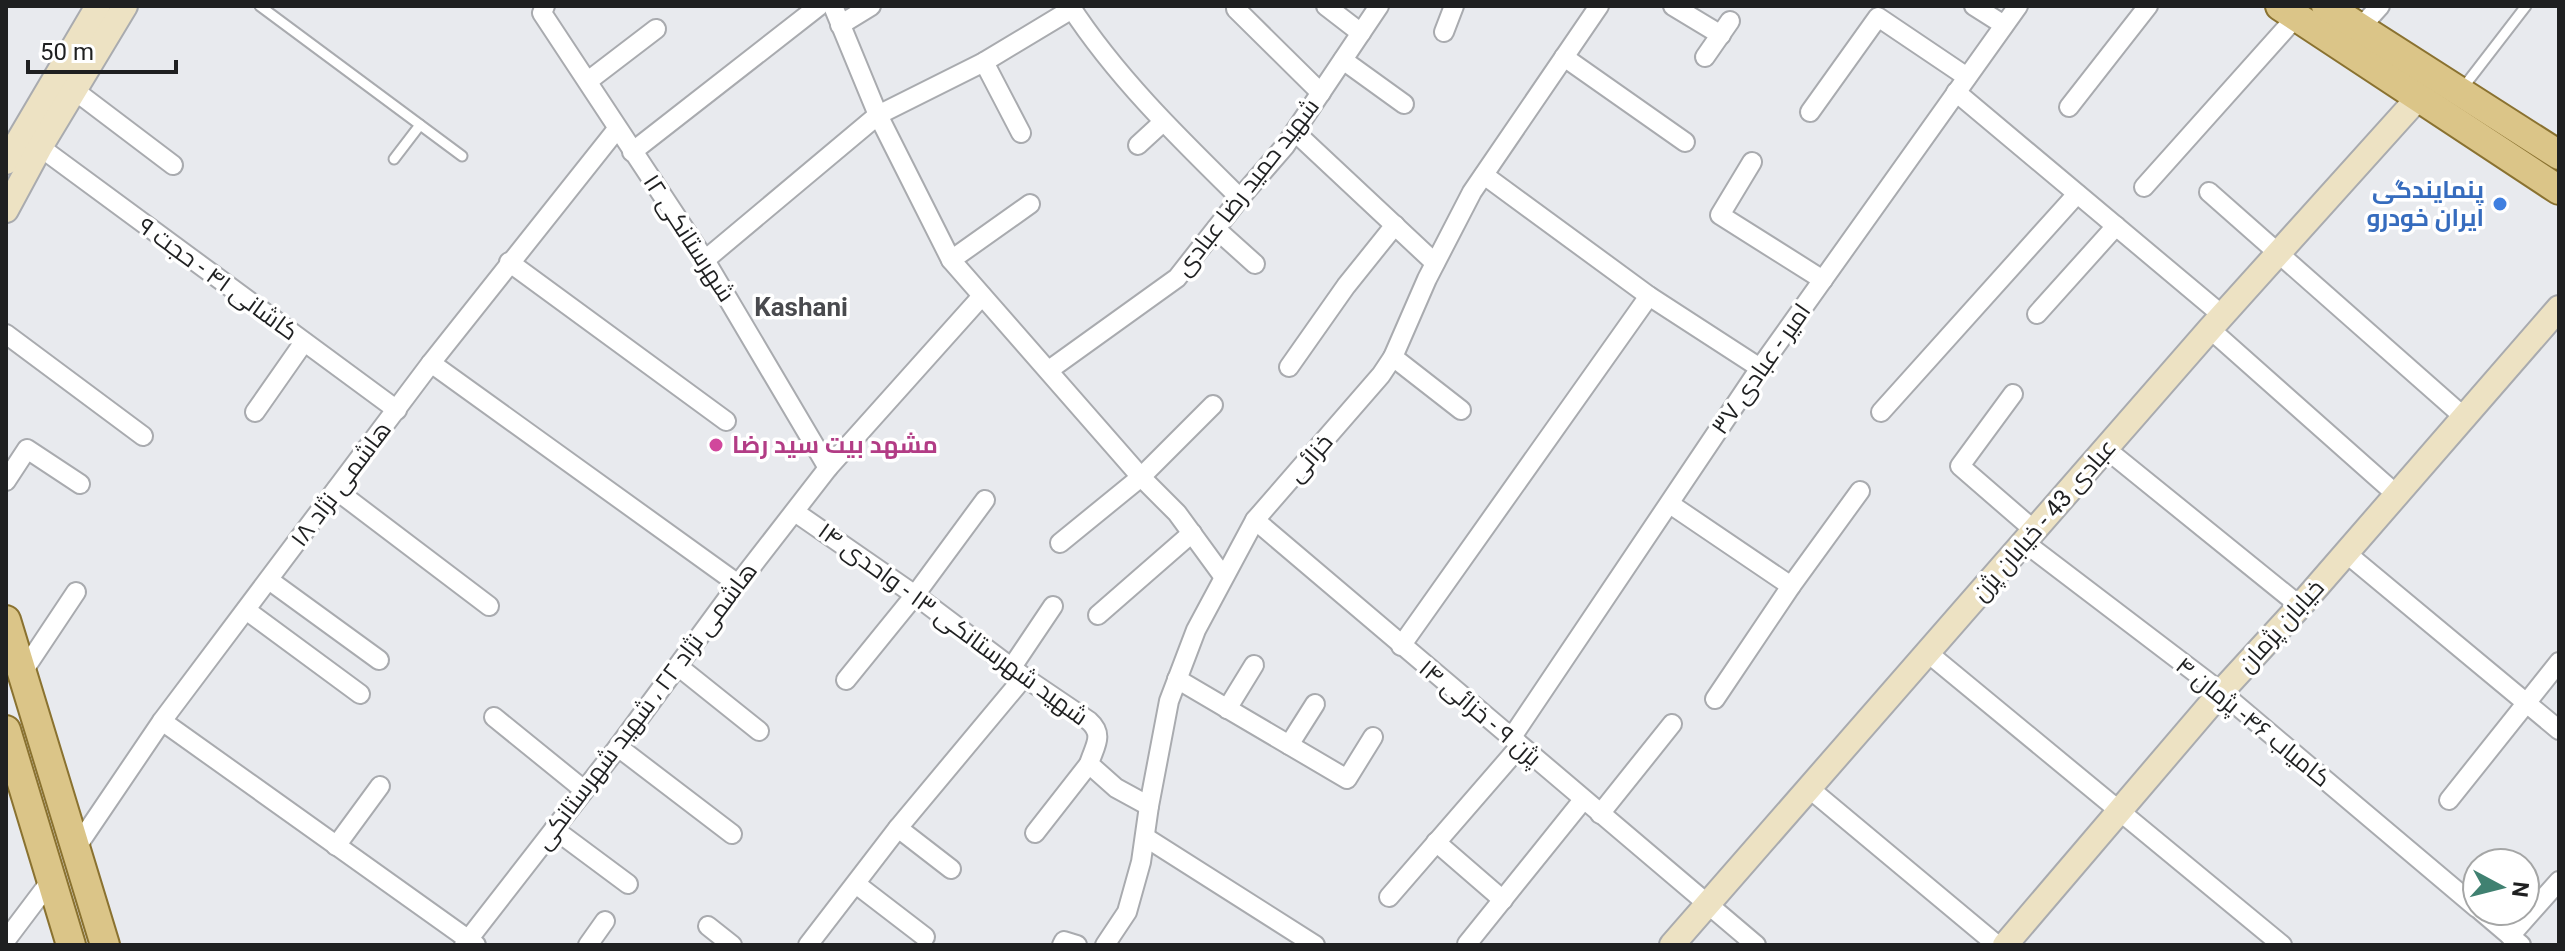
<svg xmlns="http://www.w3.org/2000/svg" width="2565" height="951" font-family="Roboto,Cairo,sans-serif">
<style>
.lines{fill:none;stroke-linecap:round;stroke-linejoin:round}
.lane-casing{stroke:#a9abaf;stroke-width:13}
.street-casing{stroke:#a9abaf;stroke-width:22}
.secondary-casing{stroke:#a9abaf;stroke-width:28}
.primary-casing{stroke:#8a7230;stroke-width:32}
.lane{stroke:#fff;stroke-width:9}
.street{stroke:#fff;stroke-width:18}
.secondary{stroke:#ede2c3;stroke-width:24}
.primary{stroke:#dbc588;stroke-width:28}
.shop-dot{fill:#3f7fe0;stroke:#fff;stroke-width:3}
.hotel-dot{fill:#d1479c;stroke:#fff;stroke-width:3}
.labels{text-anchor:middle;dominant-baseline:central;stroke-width:7;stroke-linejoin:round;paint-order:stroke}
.street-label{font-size:24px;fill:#1f2021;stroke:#fff}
.shop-label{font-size:24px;font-weight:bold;fill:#366cbe;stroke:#fff;text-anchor:end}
.hotel-label{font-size:24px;font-weight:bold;fill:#b23c85;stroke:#fff;text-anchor:start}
.neighbourhood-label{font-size:26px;font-weight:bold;fill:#494a4e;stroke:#fff}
</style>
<rect width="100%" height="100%" fill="#e8eaee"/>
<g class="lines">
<g class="lane-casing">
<g id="lane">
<path d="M260,6L462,156"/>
<path d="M2462,89L2526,6"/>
<path d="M394,159L420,125"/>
</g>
</g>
<g class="street-casing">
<g id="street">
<path d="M545,6L542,13L705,260L828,468"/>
<path d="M833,6L878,115L951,260L1141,477L1177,513L1223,576"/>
<path d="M1070,6C1117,78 1179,138 1240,198"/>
<path d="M1326,6L1361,33"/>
<path d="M1673,6L1721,35"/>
<path d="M1974,6L2004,25"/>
<path d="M1236,9L1321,93"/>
<path d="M840,25L871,6"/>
<path d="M2361,27L2380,6"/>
<path d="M1444,32L1454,6"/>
<path d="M1564,57L1685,142"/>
<path d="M1705,57L1730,21"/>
<path d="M1343,60L1404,104"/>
<path d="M984,62L1021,133"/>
<path d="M588,81L656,29"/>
<path d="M74,90L173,165"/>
<path d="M1956,92L2222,315"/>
<path d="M2069,107L2148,6"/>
<path d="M1810,112L1878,17L1967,77"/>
<path d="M1295,132L1435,263"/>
<path d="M1138,145L1163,122"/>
<path d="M40,147L397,410"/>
<path d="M632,152L819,6"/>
<path d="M1752,162L1720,215L1823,280"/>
<path d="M1484,175L1649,296L1760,368"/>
<path d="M2144,187L2296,17"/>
<path d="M2209,192L2464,417"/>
<path d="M1216,229L1255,264"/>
<path d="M705,260L878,115L984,62L1072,9"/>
<path d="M951,260L1030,204"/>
<path d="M509,262L726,421"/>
<path d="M2037,314L2116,226"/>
<path d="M2210,329L2397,495"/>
<path d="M6,334L143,436"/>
<path d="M1393,357L1461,410"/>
<path d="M431,363L738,584"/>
<path d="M1289,367L1346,286L1395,225"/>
<path d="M1049,370L1177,278L1240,198L1285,146L1379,6"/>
<path d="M2013,394L1960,466L2035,531"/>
<path d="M255,412L304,342"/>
<path d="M1881,412L2077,194"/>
<path d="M2106,449L2300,606"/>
<path d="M6,481L27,449L80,484"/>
<path d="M336,490L489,606"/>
<path d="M1670,504L1791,586"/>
<path d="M795,512L915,595L1024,677L1089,721C1105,735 1094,747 1089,764L1116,788L1149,806"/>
<path d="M1255,520L1756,945"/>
<path d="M2024,542L2221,692L2477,908"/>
<path d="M1060,543L1141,477L1213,405"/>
<path d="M2346,553L2559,730"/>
<path d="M269,580L379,660"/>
<path d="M246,610L360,694"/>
<path d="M1098,615L1192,533"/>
<path d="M1401,646L1649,296"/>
<path d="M1928,653L2282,945"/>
<path d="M679,667L759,731"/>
<path d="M1012,667L1053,606"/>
<path d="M22,673L76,592"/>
<path d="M1177,679L1347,779L1373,737"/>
<path d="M846,680L915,595L985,500"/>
<path d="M1715,699L1791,586L1860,491"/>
<path d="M1227,709L1254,665"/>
<path d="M494,717L584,790"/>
<path d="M162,721L476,945"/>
<path d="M1512,737L1760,368L2018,6"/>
<path d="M1289,745L1315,704"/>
<path d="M618,747L732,834"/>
<path d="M1810,789L1997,945"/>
<path d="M2449,800L2559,662"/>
<path d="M1600,814L1672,724"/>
<path d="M898,828L951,869"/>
<path d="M554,829L628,884"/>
<path d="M1035,833L1089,764"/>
<path d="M1145,837L1315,945"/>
<path d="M1436,842L1503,900"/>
<path d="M336,846L380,786"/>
<path d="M76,848L162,721L431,363L617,129"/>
<path d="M856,884L925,937"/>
<path d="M1389,897L1520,746"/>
<path d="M2481,911L2521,945"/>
<path d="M708,926L732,945"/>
<path d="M2510,936L2559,881"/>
<path d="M6,940L52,879"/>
<path d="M1467,944L1583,800"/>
<path d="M464,945L618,747L738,584L828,468L982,296"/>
<path d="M588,945L605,921"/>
<path d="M808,945L898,828L1024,677"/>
<path d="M1062,945L1064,941L1077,945"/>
<path d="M1105,945L1127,912L1141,862L1149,806L1169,701L1196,630L1255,520L1381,375L1393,357L1427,279L1472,192L1599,6"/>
</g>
</g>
<g class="secondary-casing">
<g id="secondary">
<path d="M6,162L98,6"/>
<path d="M6,210L40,147L125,6"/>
<path d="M1672,945L2210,329L2419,97"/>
<path d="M2005,945L2221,692L2300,606L2559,308"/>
</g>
</g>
<g class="primary-casing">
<g id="primary">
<path d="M2280,6L2559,190"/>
<path d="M2326,6L2559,155"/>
<path d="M6,620L105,945"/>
<path d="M6,730L71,945"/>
</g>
</g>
<use href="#lane" class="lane"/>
<use href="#street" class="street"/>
<use href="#secondary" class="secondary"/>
<use href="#primary" class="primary"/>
</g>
<circle class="shop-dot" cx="2500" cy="204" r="8"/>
<circle class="hotel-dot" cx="716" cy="445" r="8"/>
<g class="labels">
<g class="street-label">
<text transform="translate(1247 187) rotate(-52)">شهید حمید رضا عبادی</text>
<text transform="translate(689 238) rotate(57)">شهرستانکی ۱۲</text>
<text transform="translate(218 279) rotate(36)">کاشانی ۴۱ - حجت ۹</text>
<text transform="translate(1761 369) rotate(-55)">امیر - عبادی ۳۷</text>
<text transform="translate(1310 458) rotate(-49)">خزائی</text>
<text transform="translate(341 484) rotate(-53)">هاشمی نژاد ۱۸</text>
<text transform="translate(2044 520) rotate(-49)">عبادی 43 - خیابان پژن</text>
<text transform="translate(953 624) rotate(36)">شهید شهرستانکی ۱۳ - واحدی ۱۴</text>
<text transform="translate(2281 626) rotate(-48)">خیابان پژمان</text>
<text transform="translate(646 706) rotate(-53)">هاشمی نژاد ۲۲ ، شهید شهرستانکی</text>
<text transform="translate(1480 713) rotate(40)">پژن ۹ - خزائی ۱۴</text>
<text transform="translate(2253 722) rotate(39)">کامیاب ۴۶- پژمان ۴</text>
</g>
<g class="shop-label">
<text x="2484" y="190">پنمایندگی<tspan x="2484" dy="28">ایران خودرو</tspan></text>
</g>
<g class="hotel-label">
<text x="732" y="445">مشهد بيت سيد رضا</text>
</g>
<g class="neighbourhood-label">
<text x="801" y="307">Kashani</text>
</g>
</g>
<rect width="2565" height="951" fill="none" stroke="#1f2021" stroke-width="16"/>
<g transform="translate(2501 887) rotate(97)"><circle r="38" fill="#ffffff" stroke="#a5a6a6" stroke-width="2"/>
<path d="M0-6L14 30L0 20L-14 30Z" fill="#408171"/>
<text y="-12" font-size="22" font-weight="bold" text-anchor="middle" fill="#1f2021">N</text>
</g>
<path d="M28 60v12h148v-12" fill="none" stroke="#1f2021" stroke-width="4"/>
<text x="40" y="60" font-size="24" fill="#1f2021" stroke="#ffffff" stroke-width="6" paint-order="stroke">50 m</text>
</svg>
